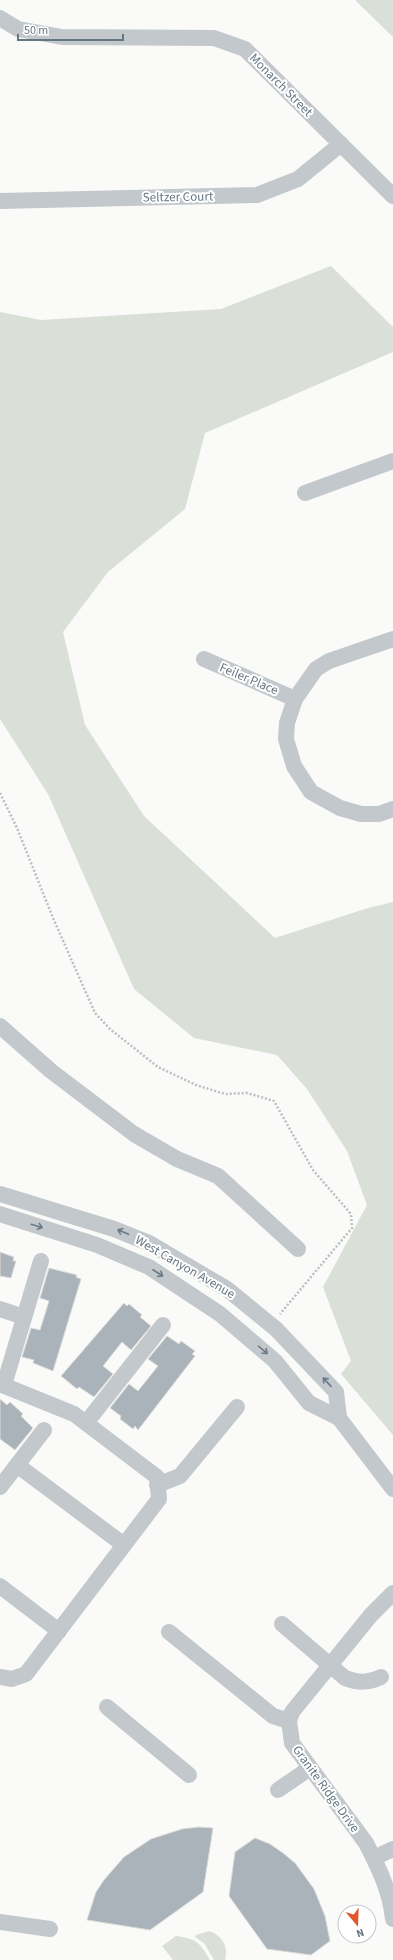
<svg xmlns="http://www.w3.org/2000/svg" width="393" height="1960" font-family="'Source Sans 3',sans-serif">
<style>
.green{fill:#dadfd7}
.building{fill:#aab3b9;stroke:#dcdcda}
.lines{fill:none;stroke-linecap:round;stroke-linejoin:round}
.path{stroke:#bbbfc2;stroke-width:2.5;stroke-dasharray:2 2;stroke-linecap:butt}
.minor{stroke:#c3c8cc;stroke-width:16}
.oneway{stroke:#6a7a87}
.labels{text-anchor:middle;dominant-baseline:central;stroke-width:4;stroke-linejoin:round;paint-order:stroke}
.street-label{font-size:13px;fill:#657683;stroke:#fff}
</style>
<rect width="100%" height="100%" fill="#fafaf8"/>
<g class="green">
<path d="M355,0H393V37Z"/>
<path d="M331,266L393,327V352L205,433L185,509L108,572L63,632L85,725L144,816L275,938L368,908L393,902V1435L341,1374L351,1361L323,1287L367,1205L347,1151L307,1089L277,1055L194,1038L134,989L48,794L0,719V312L41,320L221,309Z"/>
<path d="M209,1931C222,1935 229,1947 225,1960H214L204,1943L195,1937L196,1935Z"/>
<path d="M176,1936C197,1939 199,1942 210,1960H173L162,1946Z"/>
</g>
<g class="building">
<path d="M0,1252L14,1257L13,1261H16L11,1278L0,1276Z"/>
<path d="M49,1268L77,1275L76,1277L81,1279L53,1371L33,1363L34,1360L22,1357L31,1328L40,1330L49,1301L40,1298Z"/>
<path d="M124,1303L127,1306L129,1304L142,1315L140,1317L151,1326L131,1350L122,1342L103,1366L113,1374L94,1397L79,1387L77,1389L61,1376Z"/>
<path d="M167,1336L179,1344L181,1341L195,1351L192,1354L195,1356L138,1430L135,1426L133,1429L120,1419L121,1416L110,1408L129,1384L138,1391L158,1366L148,1359Z"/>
<path d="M0,1399L7,1405L10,1402L23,1414L21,1416L33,1428L15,1450L0,1439Z"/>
<path d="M199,1827L213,1828L203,1892L150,1930L87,1920L96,1892L104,1880L124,1857L151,1839L182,1829Z"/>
<path d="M255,1838L270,1844L283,1853L295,1863L314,1889L325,1916L330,1941L311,1955L267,1949L229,1896L235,1852Z"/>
</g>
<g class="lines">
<path class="path" d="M0,793L17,828L53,918L95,1013L110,1029L158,1067L196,1085L225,1094L247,1093L274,1101L313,1170L351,1214L352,1228L280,1314"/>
<g class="minor">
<path d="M0,18L18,29L62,37L214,38L245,49L393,196"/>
<path d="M0,201L257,195L298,179L341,144"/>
<path d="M305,493L393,461"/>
<path d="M393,639L329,661L316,669L295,699L287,723L286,739L294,766L311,792L340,808L361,814H379L393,809"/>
<path d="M204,659L295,699"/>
<path d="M0,1026L51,1071L134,1134L177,1159L218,1176L298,1249"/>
<path d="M0,1194L114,1229L149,1243L227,1289L276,1329L336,1392L339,1418"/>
<path d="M0,1214L97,1245L149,1267L220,1314L275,1361L309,1403L339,1418L393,1489"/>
<path d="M0,1309L24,1317"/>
<path d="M0,1384L74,1414L157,1477L159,1499L26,1674L12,1679L0,1677"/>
<path d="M4,1385L41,1261"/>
<path d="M86,1423L163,1325"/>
<path d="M17,1465L124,1545"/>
<path d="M157,1485L180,1476L237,1407"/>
<path d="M0,1487L44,1430"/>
<path d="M0,1586L59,1631"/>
<path d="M393,1593L371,1615L292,1712L289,1721L292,1743L366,1843C379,1868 390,1891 393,1919"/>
<path d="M282,1624L345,1678C358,1683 368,1683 381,1677"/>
<path d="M169,1632L273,1716L289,1721"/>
<path d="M107,1707L189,1775"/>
<path d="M278,1790L310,1768"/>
<path d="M374,1858L393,1849"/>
<path d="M0,1922L50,1929"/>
</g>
</g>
<defs><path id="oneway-shaft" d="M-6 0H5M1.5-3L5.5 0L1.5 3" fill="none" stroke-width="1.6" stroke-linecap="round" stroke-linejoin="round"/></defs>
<g class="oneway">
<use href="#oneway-shaft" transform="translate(37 1226) rotate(17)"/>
<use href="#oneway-shaft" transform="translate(123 1232) rotate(-157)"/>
<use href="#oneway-shaft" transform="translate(158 1273) rotate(33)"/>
<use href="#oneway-shaft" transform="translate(263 1350) rotate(40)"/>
<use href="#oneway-shaft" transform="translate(327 1382) rotate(-133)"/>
</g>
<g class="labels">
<g class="street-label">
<text transform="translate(281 85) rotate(45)">Monarch Street</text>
<text transform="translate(178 197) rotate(-1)">Seltzer Court</text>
<text transform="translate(249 679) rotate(23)">Feiler Place</text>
<text transform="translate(185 1267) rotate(30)">West Canyon Avenue</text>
<text transform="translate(326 1789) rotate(54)">Granite Ridge Drive</text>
</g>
</g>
<g transform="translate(357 1924) rotate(161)"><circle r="19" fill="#ffffff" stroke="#c1c8cd"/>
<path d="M0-3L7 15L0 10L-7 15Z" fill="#e4572e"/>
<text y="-6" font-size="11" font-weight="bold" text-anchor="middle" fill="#657683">N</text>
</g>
<path d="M18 34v6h105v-6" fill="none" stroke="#657683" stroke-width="2"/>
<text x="24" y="34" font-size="12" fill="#657683" stroke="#ffffff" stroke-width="3" paint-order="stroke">50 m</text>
</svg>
